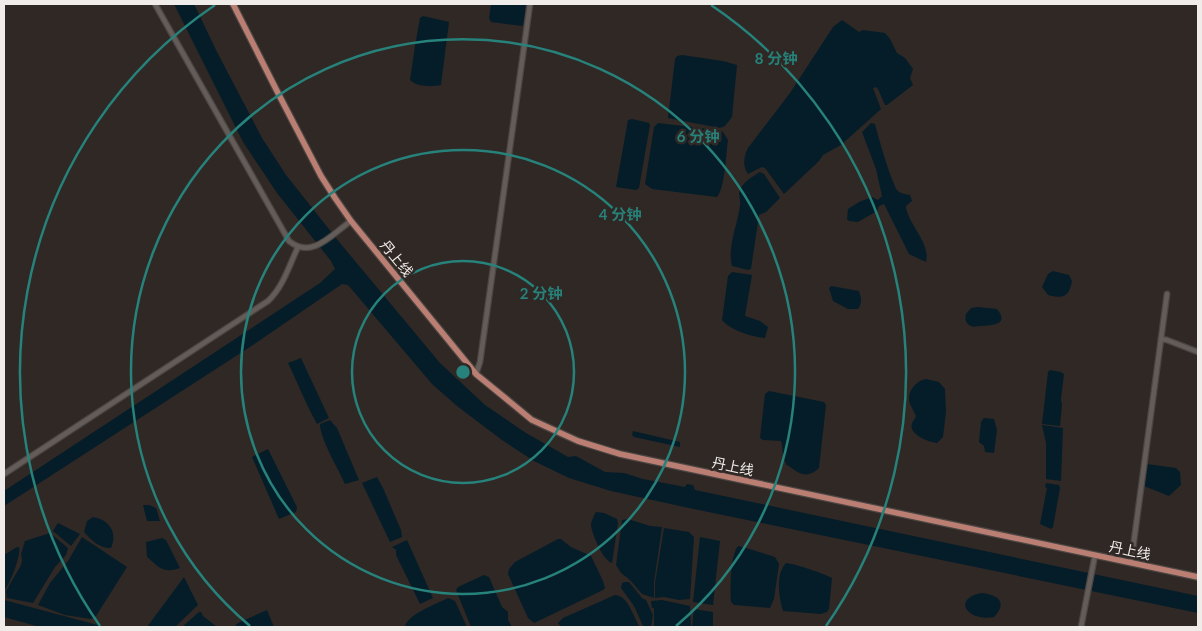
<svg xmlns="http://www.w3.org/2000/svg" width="1202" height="631" font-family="Lato,'Noto Sans SC',sans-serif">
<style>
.water{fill:#051d29}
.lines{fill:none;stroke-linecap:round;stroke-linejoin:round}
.minor-casing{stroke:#4b4643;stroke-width:7}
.major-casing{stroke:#4b4643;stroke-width:8}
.minor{stroke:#645c59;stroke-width:4.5}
.major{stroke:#bb7e73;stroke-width:5.5}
.ring{fill:none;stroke:#26827a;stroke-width:2.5}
.labels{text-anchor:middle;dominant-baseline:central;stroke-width:5;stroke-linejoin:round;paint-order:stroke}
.street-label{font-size:14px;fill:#f0ecea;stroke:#2f2825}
.centre{fill:#26827a;stroke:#2f2825;stroke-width:2.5}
.ring-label{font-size:15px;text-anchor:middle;font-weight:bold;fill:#26827a;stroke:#2f2825;stroke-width:5;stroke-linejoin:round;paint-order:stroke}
</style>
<rect width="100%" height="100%" fill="#2f2825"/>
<g class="water">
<path d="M174,4H194L217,52L262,138L286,175L340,243L440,363L485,405L526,433L568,457L576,456L605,472L624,473L643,479L685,487L687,484L693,485L695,490L1198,596V613L689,508L611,491L569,478L534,461L502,440L457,406L432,384L348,285L342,284L253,345L4,506V491L320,283L335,269L331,261L277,193L243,142Z"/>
<path d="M491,4H526L523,26L491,22L489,18Z"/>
<path d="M423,16L449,22L441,85C432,87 417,87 410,80L415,46L420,18Z"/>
<path d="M842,20L859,32L863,30L885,33L890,39L897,53L905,58L913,69L910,78L913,85L887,105H885L878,89L876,87L873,88L881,109L841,145L823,155L819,161L784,194L765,168L762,167L748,174C742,165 744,156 748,148L790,93L833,27Z"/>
<path d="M682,55L723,61L737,65L732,117L725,126L720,128L668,118L675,59L677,56Z"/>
<path d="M632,119L649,123L650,125L639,188L636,190L616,187L628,120Z"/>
<path d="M658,123L718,130L723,132L728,140C726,154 725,188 717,197L652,189L645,184L654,127Z"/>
<path d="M871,123L875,124C878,136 892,185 898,191C901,194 906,194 910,195L912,201L906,206C907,223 931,243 926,262L909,254L884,204L879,206L877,211L858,222L849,221L847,219L848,209L859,202L872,197L878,200L882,196L876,169L862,132Z"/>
<path d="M760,172L764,174L780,198L766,212L759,215L751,269L748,270L732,266C727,247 738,224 740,205C741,200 738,195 740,190C744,181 752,177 760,172Z"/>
<path d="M1053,271L1069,275L1072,281C1069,297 1063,299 1048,295L1042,287L1048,274Z"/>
<path d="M732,272L752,275L745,316L760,321L768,327L765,338C752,337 730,330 722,320L728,276Z"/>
<path d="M831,286L859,291C861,298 863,302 858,309H848L833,301L829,288Z"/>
<path d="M978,307L997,309C1010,325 992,325 981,326C977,326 973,328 969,325C965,322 965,318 966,314L971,308Z"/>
<path d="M301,358L329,418L317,424C306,404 298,384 288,363Z"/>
<path d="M1050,370L1061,372L1064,374L1061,399L1062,405L1060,426L1042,424L1048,372Z"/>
<path d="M926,379L939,382L945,389L946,412L943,437L937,443C929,442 908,435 912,423C913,421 915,419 916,416C914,412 912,408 910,404C906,393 915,381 926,379Z"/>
<path d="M769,391L824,402L826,405L819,468C807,479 800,474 790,467C785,463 787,467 785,461C782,454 783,448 781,441L763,440L760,438L765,394Z"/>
<path d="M984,418L994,419L997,430L994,453L985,452L984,446L979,442L981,422Z"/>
<path d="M330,420L337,428L359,480L345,484C339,470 320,439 320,424Z"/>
<path d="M1042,425L1063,428L1061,481L1046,479V443Z"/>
<path d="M633,431L680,442V447L634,437L632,435Z"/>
<path d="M268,449L297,507L296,512L279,519L252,457Z"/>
<path d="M1147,464L1176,468L1180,472L1181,485L1169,496L1144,486Z"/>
<path d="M377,477L383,488L401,530L402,537L390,542L362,483Z"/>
<path d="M1046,483L1059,485L1060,488L1053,527L1051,529L1040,524L1047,488L1045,487Z"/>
<path d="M143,505H149L156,508L160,521H147Z"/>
<path d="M596,512L604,513L617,519L618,523L612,563C603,561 591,532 591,524C592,519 594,516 596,512Z"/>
<path d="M93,517C109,520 118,532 111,548C101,549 91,540 84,532L87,521Z"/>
<path d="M628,519L650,526L662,527L654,582V598L642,594L630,580L621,573L616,565L622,520Z"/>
<path d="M58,523L80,534L71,546L53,531Z"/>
<path d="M664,528L689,532L694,537L690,599L679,600L664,597L655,598V583Z"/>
<path d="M50,533L68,548L66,555L55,567L33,603L7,598L6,591L21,565L22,560L21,554L25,541Z"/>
<path d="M82,537L127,567L96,616L91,619L65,615L38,605L50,583L68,561Z"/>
<path d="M700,537L720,541L713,605L693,602Z"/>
<path d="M162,538L166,540L180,568C163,574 159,567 147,557L146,542Z"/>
<path d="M558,539H561L571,547L591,556L603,581L605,588L603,590L534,623L528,618L508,574L509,569L515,562Z"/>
<path d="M407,540L433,598L420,604L396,555V550L392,547Z"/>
<path d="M738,546L743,547L775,557L779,564L774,599L770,608L734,605L731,602C730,590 730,556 738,546Z"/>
<path d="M17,547H19C21,557 10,583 4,591V555Z"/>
<path d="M786,563C796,564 822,573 832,578L829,609L827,612L821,614L783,611C779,598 775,574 786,563Z"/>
<path d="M484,575L489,577L502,607L508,612V620L512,627H471L456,590L458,587Z"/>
<path d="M184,577L198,605L175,627H147Z"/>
<path d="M625,582H629L642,598L646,600L653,615L651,627L643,626L634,606L621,588L622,583Z"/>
<path d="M982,593C998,595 1008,602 994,617C966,622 952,598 982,593Z"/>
<path d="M615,595C629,596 633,617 640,627H561L558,623L563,618Z"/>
<path d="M448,598L455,601L467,627H405C407,614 437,604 448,598Z"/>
<path d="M4,600L105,627H40L4,617Z"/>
<path d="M662,600L690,606L691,627H654V608H652L651,601Z"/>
<path d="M694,609L713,612V627H692Z"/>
<path d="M267,610L274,627H234L238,623Z"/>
<path d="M199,612H201L203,616L217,627H182Z"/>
</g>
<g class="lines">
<g class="minor-casing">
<g id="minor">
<path d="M155,4L289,241C312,260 332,234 351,221"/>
<path d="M1161,339L1167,340L1198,352"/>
<path d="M476,374L480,362L530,4"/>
<path d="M4,474L268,301C283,287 289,266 298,247"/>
<path d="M1131,563L1167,294"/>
<path d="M1081,627L1095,555"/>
</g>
</g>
<g class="major-casing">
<path id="major" d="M233,4L279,95L321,176L335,198L351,221L476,374L532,420L578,441L620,454L1198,577"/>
</g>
<use href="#minor" class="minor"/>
<use href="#major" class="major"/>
</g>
<g class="ring">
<circle cx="463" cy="372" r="111"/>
<circle cx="463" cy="372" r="222"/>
<path d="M250 626A332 332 0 1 1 676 626"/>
<path d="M100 626A443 443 0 0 1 215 5M711 5A443 443 0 0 1 826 626"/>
</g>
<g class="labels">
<g class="street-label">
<text transform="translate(397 258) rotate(51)">丹上线</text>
<text transform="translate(733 466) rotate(12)">丹上线</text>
<text transform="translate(1130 550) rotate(12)">丹上线</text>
</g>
</g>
<circle cx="463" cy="372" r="8" class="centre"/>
<g class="ring-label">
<text x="776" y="64">8 分钟</text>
<text x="698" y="142">6 分钟</text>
<text x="620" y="220">4 分钟</text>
<text x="541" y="299">2 分钟</text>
</g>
<rect width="1202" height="631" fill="none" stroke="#f0ecea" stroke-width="10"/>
</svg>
